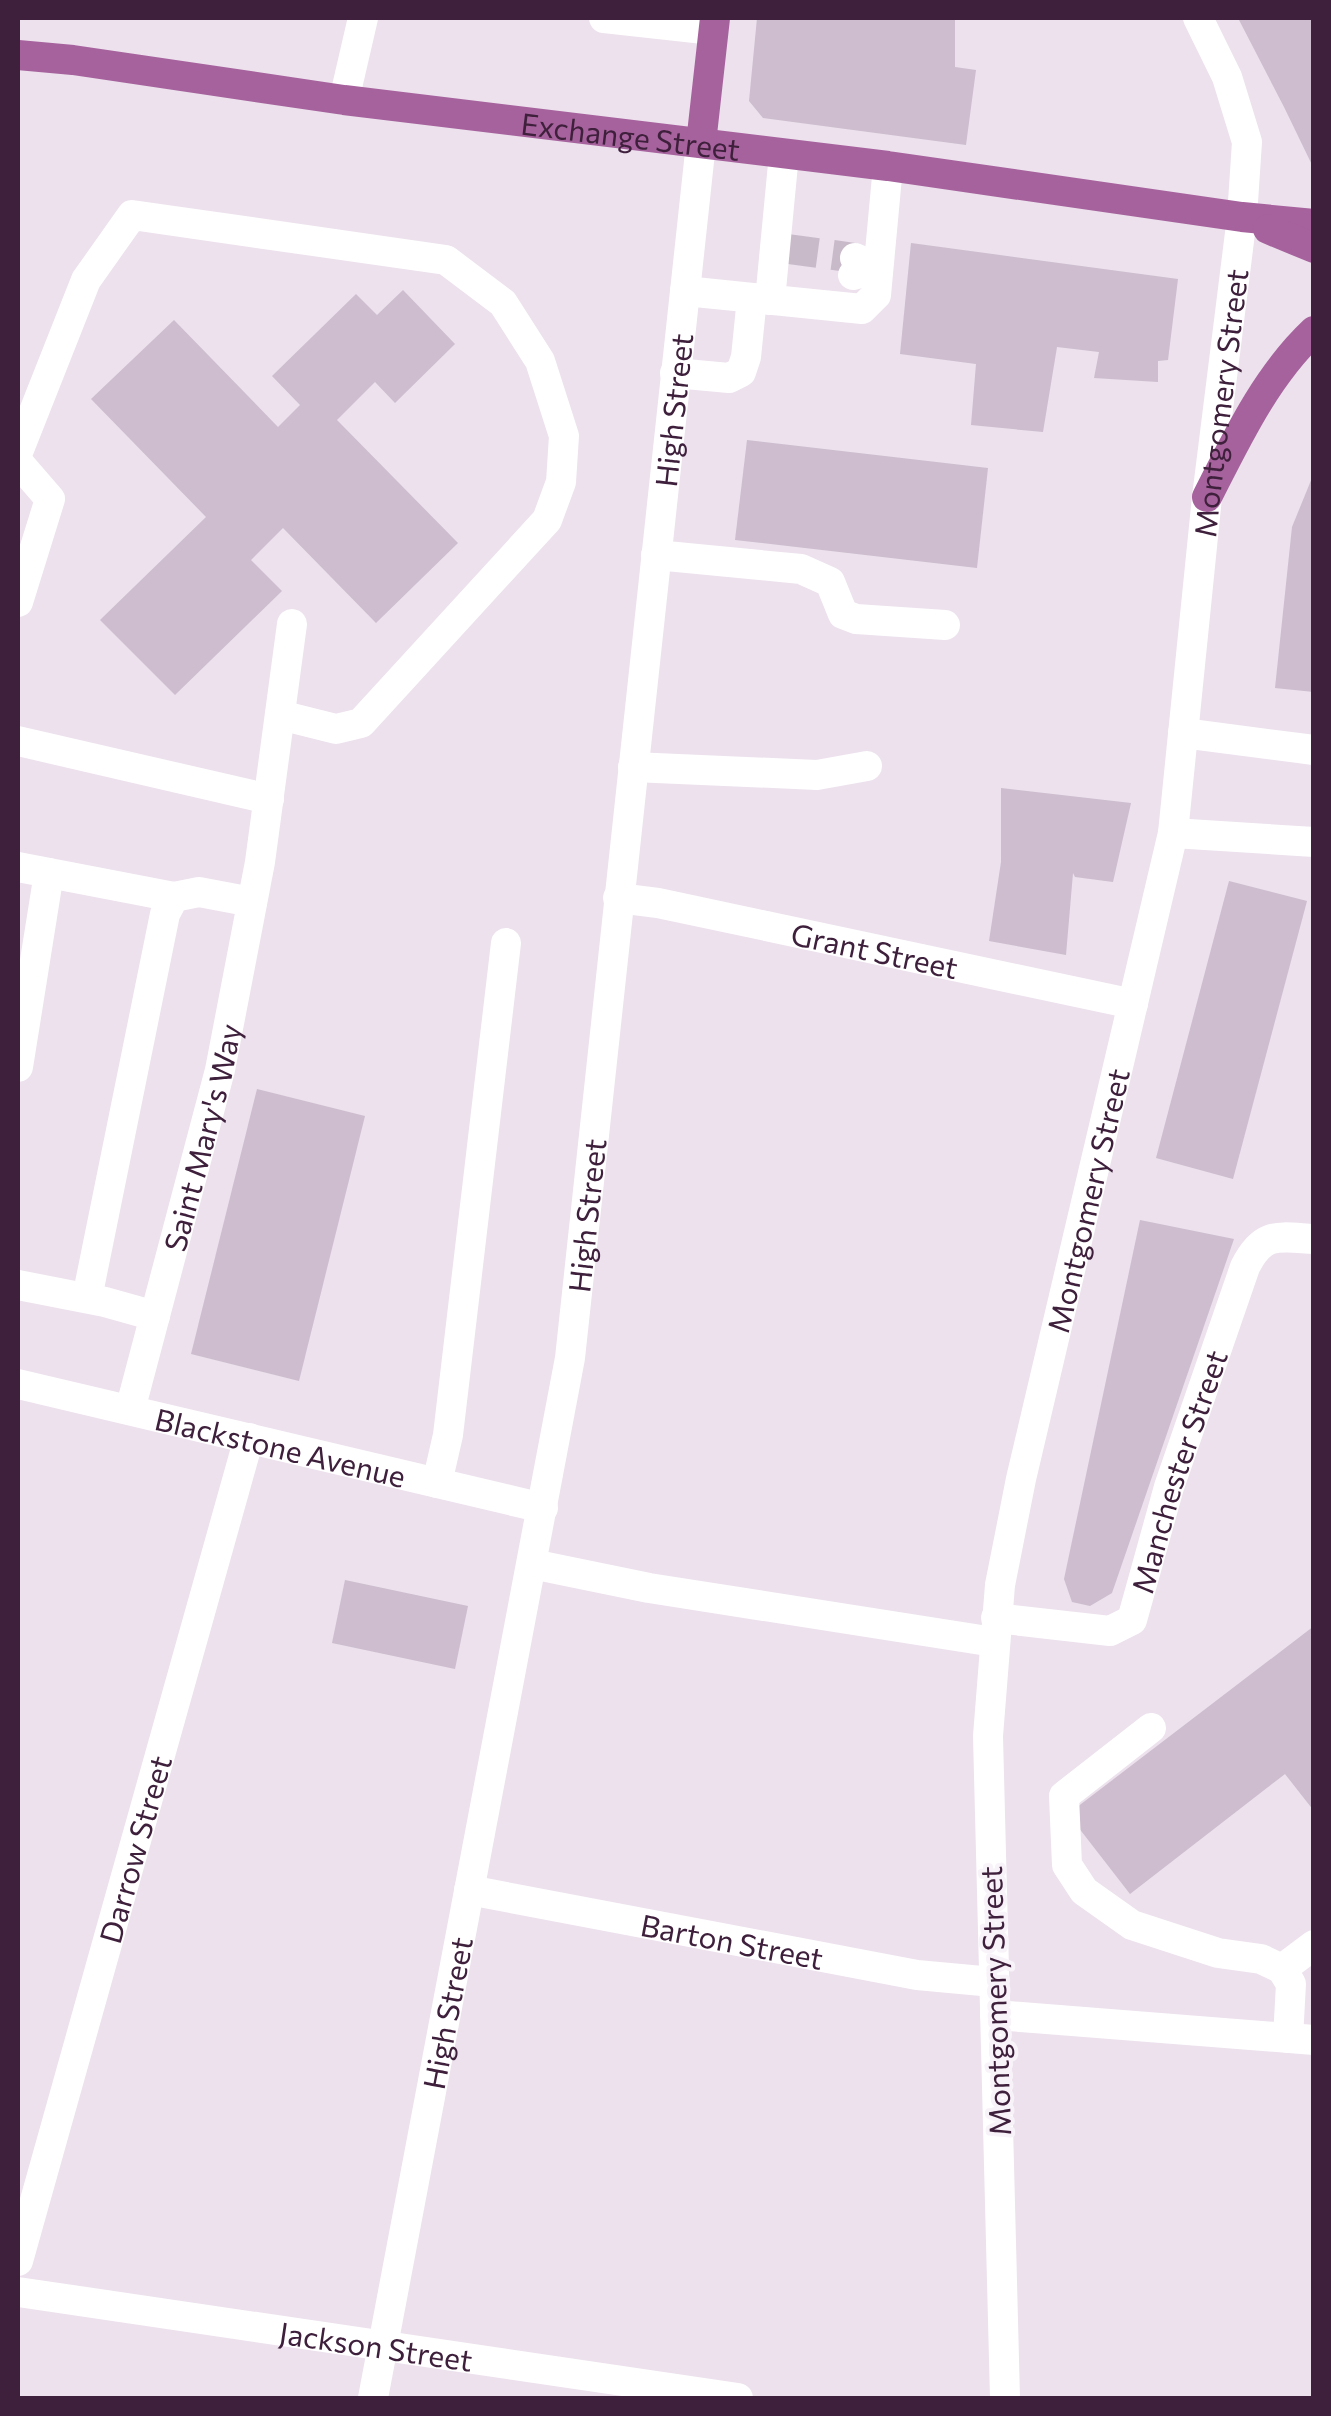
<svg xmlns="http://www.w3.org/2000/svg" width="1331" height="2416" font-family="Commissioner,sans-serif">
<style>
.building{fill:#cdbdce}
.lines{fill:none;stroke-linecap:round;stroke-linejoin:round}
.minor-tunnel{stroke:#c9baca;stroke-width:30;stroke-dasharray:30 15;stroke-linecap:butt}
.minor{stroke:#fff;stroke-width:30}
.major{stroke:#a6629d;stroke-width:30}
.labels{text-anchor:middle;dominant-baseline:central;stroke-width:8;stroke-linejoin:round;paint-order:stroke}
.street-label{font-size:30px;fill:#3f203c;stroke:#f8f2f9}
</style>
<rect width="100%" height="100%" fill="#ece1ed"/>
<g class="building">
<path d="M757,18H955V67L976,70L966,145L763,118L749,101Z"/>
<path d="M1238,18H1314V169L1284,107Z"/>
<path d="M911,243L1178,279L1168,360L1158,361V382L1094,378L1099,352L1057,347L1043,432L971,425L976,364L900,354Z"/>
<path d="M403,290L455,344L395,403L375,382L337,420L458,543L376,623L283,528L251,560L282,591L175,695L100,620L206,517L91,399L174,320L278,427L300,405L272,376L356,294L377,315Z"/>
<path d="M747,440L988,468L977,568L735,540Z"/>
<path d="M1314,473V692L1275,688L1292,527Z"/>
<path d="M1001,788L1131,803L1113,882L1075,877L1073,873L1066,955L989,941L1001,862Z"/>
<path d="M1229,881L1307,901L1233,1179L1156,1158Z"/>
<path d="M257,1089L365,1116L299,1381L191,1354Z"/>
<path d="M1140,1220L1234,1239L1112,1593L1090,1606L1072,1602L1064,1579Z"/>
<path d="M345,1580L468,1606L455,1669L332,1643Z"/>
<path d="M1314,1626V1811L1285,1774L1130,1894L1068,1814Z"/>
</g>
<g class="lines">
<path class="minor-tunnel" d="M788,249L855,258"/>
<g class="minor">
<path d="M604,18L713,30"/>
<path d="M344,100L363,18"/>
<path d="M853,275L878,268L855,258"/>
<path d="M685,291L862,309L876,295L888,166"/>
<path d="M770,300L784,154"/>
<path d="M675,373L729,378L741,372L746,357L752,298"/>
<path d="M18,452L86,280L132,215L446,260L503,303L540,361L564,436L561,482L547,520L361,723L336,729L280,715"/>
<path d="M18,462L50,499L18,602"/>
<path d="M656,555L801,569L830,582L843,614L856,619L945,625"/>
<path d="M1183,733L1314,750"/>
<path d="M18,741L269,799"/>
<path d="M633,767L817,775L867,766"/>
<path d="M1173,833L1314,842"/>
<path d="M18,867L174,897"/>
<path id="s1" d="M618,898L658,903L1133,1004"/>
<path d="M18,1067L49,873"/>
<path d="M18,1285L105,1302L155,1316"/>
<path d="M87,1298L165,914L174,897L199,892L252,902"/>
<path id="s2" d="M18,1384L543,1508"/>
<path id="s3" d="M130,1410L220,1070L260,862L292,624"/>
<path d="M437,1483L448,1435L506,943"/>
<path d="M532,1564L649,1588L994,1642"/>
<path id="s4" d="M996,1618L1110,1631L1132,1620L1169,1487L1245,1267C1263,1231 1278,1237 1314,1239"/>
<path d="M1151,1728L1064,1796L1067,1865L1084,1891L1132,1925L1218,1953L1261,1959L1282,1969L1291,1984L1288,2038"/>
<path id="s5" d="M469,1890L917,1975L993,1982"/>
<path d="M1282,1969L1314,1945"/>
<path d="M995,2015L1314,2040"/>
<path id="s6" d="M18,2261L249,1438"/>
<path id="s7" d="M18,2292L738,2398"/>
<path id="s8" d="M373,2398L570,1358L701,143"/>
<path id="s9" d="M1005,2398L988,1736L1000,1585L1021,1479L1173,833L1207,497L1242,217L1247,142L1227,77L1198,18"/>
</g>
<g class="major">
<path id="s10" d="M18,55L73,60L344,100L888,166L1242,217L1314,224"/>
<path d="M701,143L715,18"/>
<path d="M1268,229L1314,248"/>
<path d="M1207,497C1236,440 1266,376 1314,331"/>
</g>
</g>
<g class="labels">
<g class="street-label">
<text stroke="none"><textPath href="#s10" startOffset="618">Exchange Street</textPath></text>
<text stroke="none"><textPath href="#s9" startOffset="2018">Montgomery Street</textPath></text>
<text stroke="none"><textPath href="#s8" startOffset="2012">High Street</textPath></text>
<text stroke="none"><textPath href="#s1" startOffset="262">Grant Street</textPath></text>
<text stroke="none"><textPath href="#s3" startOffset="282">Saint Mary's Way</textPath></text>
<text stroke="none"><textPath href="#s9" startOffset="1208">Montgomery Street</textPath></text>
<text stroke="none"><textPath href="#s8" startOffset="1202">High Street</textPath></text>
<text stroke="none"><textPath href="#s2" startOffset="270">Blackstone Avenue</textPath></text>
<text stroke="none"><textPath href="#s4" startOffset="295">Manchester Street</textPath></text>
<text stroke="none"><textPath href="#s6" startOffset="428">Darrow Street</textPath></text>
<text stroke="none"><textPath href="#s5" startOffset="268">Barton Street</textPath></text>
<text transform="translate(994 2001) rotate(-92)">Montgomery Street</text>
<text stroke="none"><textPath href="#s8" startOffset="392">High Street</textPath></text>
<text stroke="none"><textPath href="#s7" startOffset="362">Jackson Street</textPath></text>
</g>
</g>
<rect width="1331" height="2416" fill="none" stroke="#3f203c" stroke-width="40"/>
</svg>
